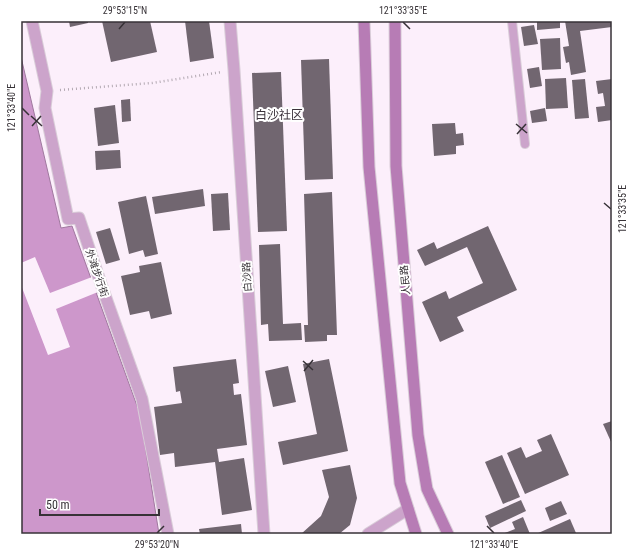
<svg xmlns="http://www.w3.org/2000/svg" width="633" height="555" font-family="'Roboto Condensed','Noto Sans SC',sans-serif">
<style>
.water{fill:#cd97cb;stroke:#a0799f}
.pier{fill:#fceffb}
.building{fill:#716670}
.lines{fill:none;stroke-linecap:round;stroke-linejoin:round}
.service-casing{stroke:#d9cdd8;stroke-width:10}
.pedestrian-casing{stroke:#d9cdd8;stroke-width:13}
.tertiary-casing{stroke:#d9cdd8;stroke-width:13}
.secondary-casing{stroke:#d9cdd8;stroke-width:13}
.path{stroke:#b3a9b2;stroke-width:2.5;stroke-dasharray:1 3;stroke-linecap:butt}
.service{stroke:#cca4cb;stroke-width:8}
.pedestrian{stroke:#cca4cb;stroke-width:11}
.tertiary{stroke:#cca4cb;stroke-width:11}
.secondary{stroke:#b77cb5;stroke-width:11}
.ticks{fill:none;stroke:#373237;stroke-width:1.5}
.labels{text-anchor:middle;dominant-baseline:central;stroke-width:4;stroke-linejoin:round;paint-order:stroke}
.street-label{font-size:10px;fill:#373237;stroke:#fff}
.quarter-label{font-size:12px;fill:#3b323b;stroke:#fff}
.neatline{fill:none;stroke:#373237;stroke-width:1.5}
.ticks-label{font-size:10px;text-anchor:middle;fill:#373237}
</style>
<rect width="100%" height="100%" fill="#fceffb"/>
<path class="water" d="M21,57L61,228L72,226L140,414L159,534H21Z"/>
<path class="pier" d="M35,257L50,293L92,277L98,292L56,309L70,347L48,355L21,285V263Z"/>
<g class="building">
<path d="M69,21H88V23L70,27Z"/>
<path d="M102,21H150L157,52L111,62Z"/>
<path d="M185,21H209L214,58L190,62Z"/>
<path d="M537,21H560V28L537,30Z"/>
<path d="M565,21H579L580,28L579,21H611L612,27L580,31L586,72L571,75L569,62L566,63L563,47L569,46Z"/>
<path d="M534,25L538,44L524,46L521,27Z"/>
<path d="M560,38L561,69L542,70L540,39Z"/>
<path d="M329,59L333,179L305,180L301,60Z"/>
<path d="M539,67L542,86L530,88L527,69Z"/>
<path d="M281,72L287,231L258,232L252,73Z"/>
<path d="M566,78L568,108L546,109L545,79Z"/>
<path d="M585,79L589,118L575,119L572,80Z"/>
<path d="M612,79V120L598,122L596,107L605,106L603,93L598,94L596,81Z"/>
<path d="M130,99L131,121L122,122L121,100Z"/>
<path d="M115,105L119,143L98,146L94,108Z"/>
<path d="M545,108L547,121L532,123L530,111Z"/>
<path d="M455,123L456,134L463,133L464,145L456,146V154L434,156L432,124Z"/>
<path d="M120,150L121,168L96,170L95,151Z"/>
<path d="M203,189L205,206L155,214L152,197Z"/>
<path d="M332,192L337,335H327V341L305,342L304,325H308L304,194Z"/>
<path d="M228,193L230,230L213,231L211,194Z"/>
<path d="M146,196L158,254L145,257L143,250L129,254L118,202Z"/>
<path d="M488,226L517,290L457,317L464,331L440,342L422,302L446,291L449,299L483,283L467,247L425,266L417,250L434,242L437,249Z"/>
<path d="M110,228L120,260L106,264L96,232Z"/>
<path d="M280,244L283,324L301,323L302,340L269,341L268,324L261,325L259,245Z"/>
<path d="M161,262L172,314L151,319L149,311L130,315L121,276L140,272L139,266Z"/>
<path d="M236,359L239,383L233,384L234,395L241,394L247,445L217,449L219,462L244,458L252,510L222,515L215,462L175,467L174,453L160,455L154,407L182,403L180,391L176,392L173,367Z"/>
<path d="M329,359L348,451L283,465L278,442L317,434L303,364Z"/>
<path d="M288,366L296,402L273,407L265,371Z"/>
<path d="M612,421V444L603,424Z"/>
<path d="M551,434L569,475L525,494L507,453L521,447L526,458L542,451L537,440Z"/>
<path d="M502,455L520,497L503,504L485,462Z"/>
<path d="M350,465L357,498L350,525L339,534H301L321,516L329,497L322,470Z"/>
<path d="M521,500L526,511L490,528L485,516Z"/>
<path d="M561,501L567,514L550,521L545,508Z"/>
<path d="M523,517L530,534H502L515,529L512,522Z"/>
<path d="M570,519L576,533L573,534H536Z"/>
<path d="M241,524L242,534H200L199,529Z"/>
</g>
<g class="lines">
<g class="service-casing">
<path id="service" d="M512,21L525,144"/>
</g>
<g class="pedestrian-casing">
<path id="pedestrian" d="M32,21L47,91L45,108L68,219L79,218L101,284L142,399L168,534"/>
</g>
<g class="tertiary-casing">
<g id="tertiary">
<path d="M230,21L234,70L264,534"/>
<path d="M368,534L408,509"/>
</g>
</g>
<g class="secondary-casing">
<g id="secondary">
<path d="M364,21L369,167L400,483L416,534"/>
<path d="M395,21L396,166L418,435L427,489L448,534"/>
</g>
</g>
<path class="path" d="M60,90L152,83L222,72"/>
<use href="#service" class="service"/>
<use href="#pedestrian" class="pedestrian"/>
<use href="#tertiary" class="tertiary"/>
<use href="#secondary" class="secondary"/>
</g>
<path class="ticks" d="M403,22L410,29M119,29L125,22M22,108L29,115M31,116L42,126M516,124L527,133M32,126L41,116M517,134L526,124M604,203L611,209M303,361L313,370M304,371L313,360M487,526L494,533M157,533L164,526"/>
<g class="labels">
<g class="street-label">
<text transform="translate(97 273) rotate(71)">外滩步行街</text>
<text transform="translate(247 277) rotate(-94)">白沙路</text>
<text transform="translate(405 280) rotate(-95)">人民路</text>
</g>
<g class="quarter-label">
<text x="279" y="115">白沙社区</text>
</g>
</g>
<rect width="633" height="555" fill="none" stroke="#ffffff" stroke-width="44"/>
<path d="M40 509v6h119v-6" fill="none" stroke="#373237" stroke-width="2"/>
<text x="46" y="509" font-size="12" fill="#373237" stroke="#ffffff" stroke-width="3" paint-order="stroke">50 m</text>
<rect x="22" y="22" width="589" height="511" class="neatline"/>
<g class="ticks-label">
<text x="125" y="14">29°53'15"N</text>
<text x="403" y="14">121°33'35"E</text>
<text transform="translate(11 108) rotate(-90)" y="4">121°33'40"E</text>
<text transform="translate(622 209) rotate(-90)" y="4">121°33'35"E</text>
<text x="157" y="548">29°53'20"N</text>
<text x="494" y="548">121°33'40"E</text>
</g>
</svg>
